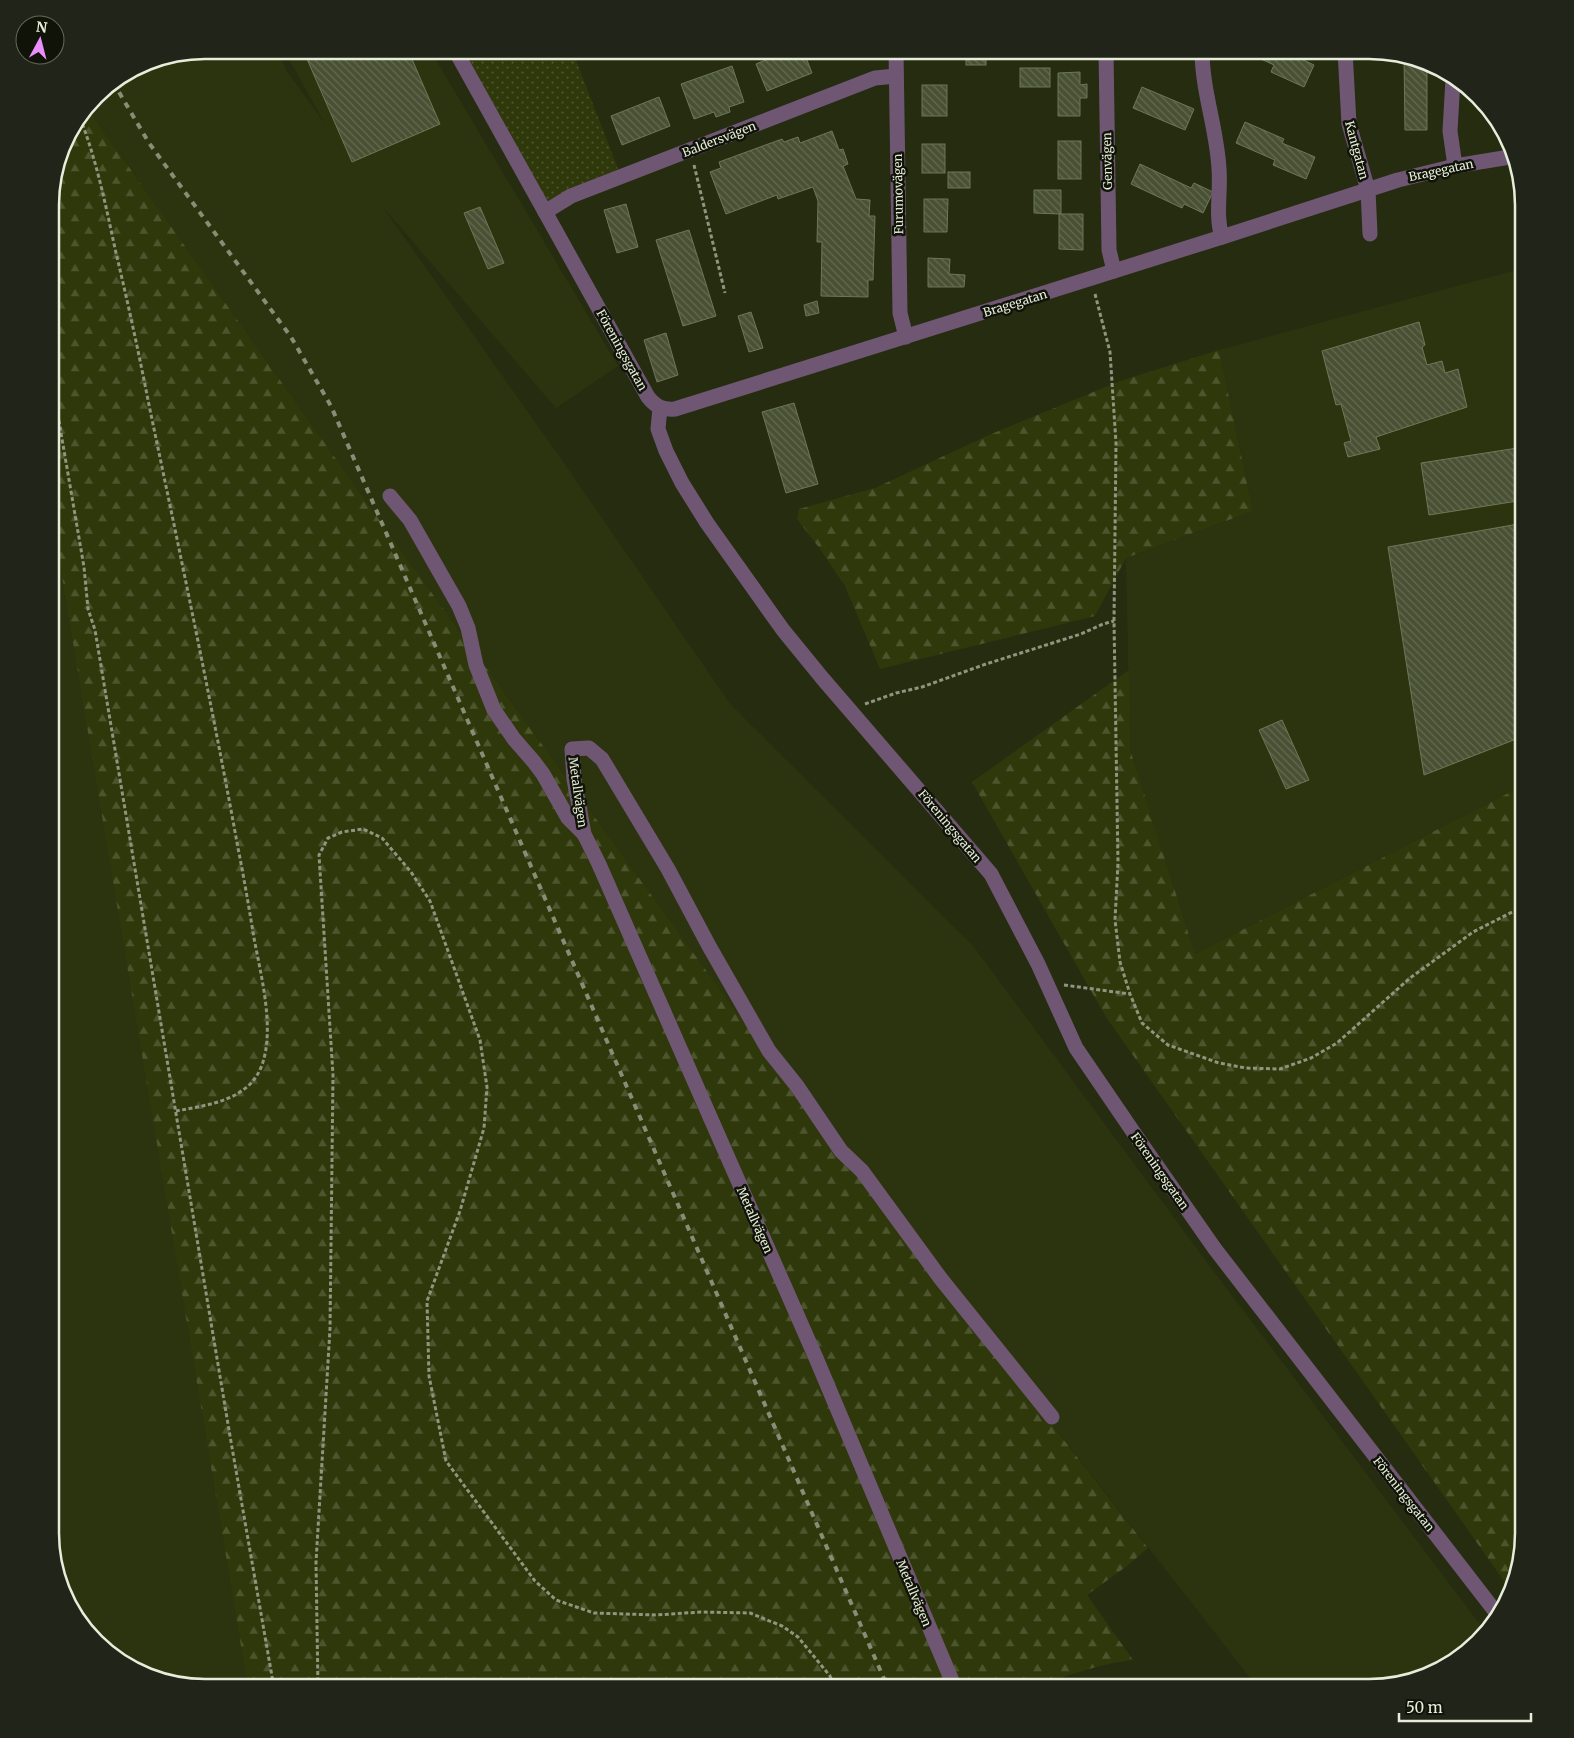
<svg xmlns="http://www.w3.org/2000/svg" width="1574" height="1738" font-family="Merriweather,serif">
<style>
.built{fill:#2c340f}
.forest{fill:url(#forest-firs)}
.park{fill:url(#park-dots)}
.building{fill:url(#building-back-hatch);stroke:#6e7758}
.lines{fill:none;stroke-linecap:round;stroke-linejoin:round}
.path{stroke:#8f957f;stroke-width:3;stroke-dasharray:4 2.5;stroke-linecap:butt}
.minor{stroke:#6f5774;stroke-width:15}
.rail{stroke:#878d76;stroke-width:4;stroke-dasharray:6 6;stroke-linecap:butt}
.labels{text-anchor:middle;dominant-baseline:central;stroke-width:5;stroke-linejoin:round;paint-order:stroke}
.street-label{font-size:12px;fill:#e7eddb;stroke:#101307}
.rim{fill:none;stroke:#e7eddb;stroke-width:2.5}
</style>
<defs>
<pattern id="forest-firs" width="22" height="20" patternUnits="userSpaceOnUse" patternTransform="scale(1.25)"><rect width="22" height="20" fill="#2e380a"/><path d="M5 1l3.5 6h-7zM16 11l3.5 6h-7z" fill="#4c552d"/></pattern>
<pattern id="park-dots" width="8" height="8" patternUnits="userSpaceOnUse" patternTransform="scale(1.25)"><rect width="8" height="8" fill="#2e380a"/><path d="M2 2h.1M6 6h.1" fill="none" stroke="#4c552d" stroke-width="1.8" stroke-linecap="round"/></pattern>
<pattern id="building-back-hatch" width="6" height="6" patternUnits="userSpaceOnUse" patternTransform="scale(1.25)"><rect width="6" height="6" fill="#495134"/><path d="M-1 5l2 2M0 0l6 6M5-1l2 2" fill="none" stroke="#636a51"/></pattern>
</defs>
<rect width="100%" height="100%" fill="#252c10"/>
<g class="built">
<path d="M204,50H278L286,70L325,124L284,50H430L618,366L556,408L382,206L557,453L731,705L974,947L1206,1261L1485,1631L1464,1656L1419,1680L1370,1688H1258L817,1123L402,552L87,108L102,89L146,62Z"/>
<path d="M1524,268V785L1195,954L1130,749L1126,558L1253,511L1219,350Z"/>
<path d="M50,505L79,675L248,1688H204L136,1672L82,1628L58,1583L50,1534Z"/>
</g>
<g class="forest">
<path d="M87,108L402,552L817,1123L1148,1548L1127,1566L1087,1595L1133,1660C1099,1664 1067,1675 1034,1688H248L50,505V194L66,136Z"/>
<path d="M1219,350L1253,511L1126,558L1095,616L880,669L845,586L820,549L797,519L799,509L875,488L989,435L1120,381Z"/>
<path d="M1129,670L1130,749L1195,954L1524,785V1534L1511,1591L1106,1017L972,782Z"/>
</g>
<path class="park" d="M452,50H572L620,174L546,209Z"/>
<g class="building">
<path d="M327,50H408L440,124L352,162L307,59Z"/>
<path d="M790,50H803L812,73L767,91L756,64Z"/>
<rect x="920" y="50" width="27" height="5"/>
<path d="M1241,50H1282L1314,65L1304,87L1271,72L1274,65Z"/>
<rect x="966" y="51" width="20" height="14"/>
<path d="M1404,57L1427,63V130H1405Z"/>
<path d="M732,66L744,102L729,107L730,112L716,117L714,112L694,119L681,84Z"/>
<rect x="1020" y="68" width="30" height="19"/>
<path d="M1080,72V85L1087,84V98H1080V116H1058V73Z"/>
<rect x="922" y="85" width="25" height="31"/>
<path d="M1142,87L1194,109L1185,130L1133,108Z"/>
<path d="M659,97L670,126L622,145L611,116Z"/>
<path d="M1245,122L1284,139L1282,143L1315,157L1306,179L1273,165L1275,160L1236,143Z"/>
<path d="M832,131L839,150L843,149L848,164L843,166L856,199L870,200L869,216H875L873,280H868V297L821,296L822,242H817L818,201L813,187L778,199L777,195L726,214L710,172L721,168L719,162L782,139L784,142L798,137L800,143Z"/>
<rect x="1058" y="141" width="23" height="38"/>
<rect x="922" y="144" width="23" height="29"/>
<path d="M1140,164L1191,188L1194,183L1213,192L1203,213L1184,204L1182,208L1131,184Z"/>
<rect x="948" y="172" width="22" height="16"/>
<path d="M1034,190H1061V214L1034,213Z"/>
<path d="M924,199H948L947,232H924Z"/>
<path d="M626,204L638,247L617,253L604,210Z"/>
<path d="M480,207L504,263L488,269L464,213Z"/>
<path d="M1059,214H1083V250L1059,249Z"/>
<path d="M689,230L716,316L683,326L656,240Z"/>
<path d="M928,258L950,259L949,274L965,275L964,287H928Z"/>
<path d="M817,301L819,313L806,316L804,305Z"/>
<path d="M751,312L763,348L749,352L738,316Z"/>
<path d="M1419,322L1425,345L1422,347L1427,365L1442,361L1445,373L1458,369L1467,407L1376,437L1380,449L1348,457L1344,443L1351,441L1341,404L1336,405L1322,351Z"/>
<path d="M666,333L678,375L657,382L644,340Z"/>
<path d="M794,403L818,484L786,493L762,412Z"/>
<path d="M1524,447V500L1429,515L1421,463Z"/>
<path d="M1524,523V736L1424,775L1388,547Z"/>
<path d="M1282,720L1309,780L1286,789L1259,730Z"/>
</g>
<g class="lines">
<g class="path">
<path d="M80,118C97,161 106,207 116,253C128,303 139,354 149,405C180,553 211,700 238,848C244,878 249,908 254,938C261,976 275,1028 262,1065C249,1101 207,1105 176,1111"/>
<path d="M694,165L725,293"/>
<path d="M1095,294L1110,352L1116,443L1114,621L1118,863L1115,920L1120,962L1130,994L1142,1023L1168,1045L1219,1063L1246,1068L1280,1069L1311,1058L1337,1043L1410,978L1473,932L1524,906"/>
<path d="M50,369L84,567L88,609L95,630L230,1436L274,1688"/>
<path d="M865,704L896,693L922,687L986,664L1081,634L1103,624L1114,621"/>
<path d="M1064,985L1130,994"/>
<path d="M318,1688L316,1562L330,1329L333,1075L319,855L328,838L342,832L363,829L382,838L411,872L430,901L480,1040L487,1087L484,1128L460,1211L427,1301L429,1376L446,1461L535,1581L556,1600L594,1613L656,1615L701,1612L750,1613L782,1626L798,1637L830,1676L835,1688"/>
</g>
<g class="minor">
<path d="M455,50L648,397C656,407 663,410 675,409L1222,237L1398,180L1455,166L1516,156"/>
<path d="M896,50L900,313L906,337"/>
<path d="M1106,50L1109,250L1114,271"/>
<path d="M1202,50C1202,91 1217,129 1219,169C1221,192 1215,215 1222,237"/>
<path d="M1345,50L1349,124L1368,190L1370,234"/>
<path d="M1453,79L1450,131L1455,166"/>
<path d="M545,212L571,196L875,78L896,76"/>
<path d="M660,408L658,429L666,451L682,483L707,523L783,630L823,679L991,874L1038,964L1076,1048L1136,1136L1215,1249L1498,1615"/>
<path d="M390,496L410,520L459,606L468,628L476,665L494,710L514,739L534,762L543,774L568,818L584,834"/>
<path d="M955,1688L816,1358L598,862L584,834L574,779L572,749L589,748L602,759L668,869L709,946L769,1051L797,1086L841,1151L862,1171L941,1279L1052,1417"/>
</g>
<path class="rail" d="M113,82L149,143L291,337L331,406L888,1688"/>
</g>
<g class="labels">
<g class="street-label">
<text transform="translate(719 139) rotate(-21)">Baldersvägen</text>
<text transform="translate(1357 150) rotate(75)">Kantgatan</text>
<text transform="translate(1107 161) rotate(-91)">Genvägen</text>
<text transform="translate(1441 170) rotate(-12)">Bragegatan</text>
<text transform="translate(898 194) rotate(-91)">Furumovägen</text>
<text transform="translate(1015 303) rotate(-17)">Bragegatan</text>
<text transform="translate(622 350) rotate(61)">Föreningsgatan</text>
<text transform="translate(578 792) rotate(82)">Metallvägen</text>
<text transform="translate(950 826) rotate(50)">Föreningsgatan</text>
<text transform="translate(1160 1171) rotate(55)">Föreningsgatan</text>
<text transform="translate(755 1220) rotate(66)">Metallvägen</text>
<text transform="translate(1404 1494) rotate(52)">Föreningsgatan</text>
<text transform="translate(914 1593) rotate(67)">Metallvägen</text>
</g>
</g>
<path d="M0 0H1574V1738H0ZM205 59H1369A146 146 0 0 1 1515 205V1533A146 146 0 0 1 1369 1679H205A146 146 0 0 1 59 1533V205A146 146 0 0 1 205 59Z" fill="#212418" fill-rule="evenodd"/>
<path class="rim" d="M205 59H1369A146 146 0 0 1 1515 205V1533A146 146 0 0 1 1369 1679H205A146 146 0 0 1 59 1533V205A146 146 0 0 1 205 59Z"/>
<g transform="translate(40 40) rotate(7)"><circle r="24" fill="#101307" stroke="#666a5c"/>
<path d="M0-4L9 19L0 12L-9 19Z" fill="#ea8dfd"/>
<text y="-8" font-size="14" font-weight="bold" text-anchor="middle" fill="#e7eddb">N</text>
</g>
<path d="M1399 1713v8h132v-8" fill="none" stroke="#e7eddb" stroke-width="2.5"/>
<text x="1406" y="1713" font-size="15" fill="#e7eddb" stroke="#101307" stroke-width="4" paint-order="stroke">50 m</text>
</svg>
